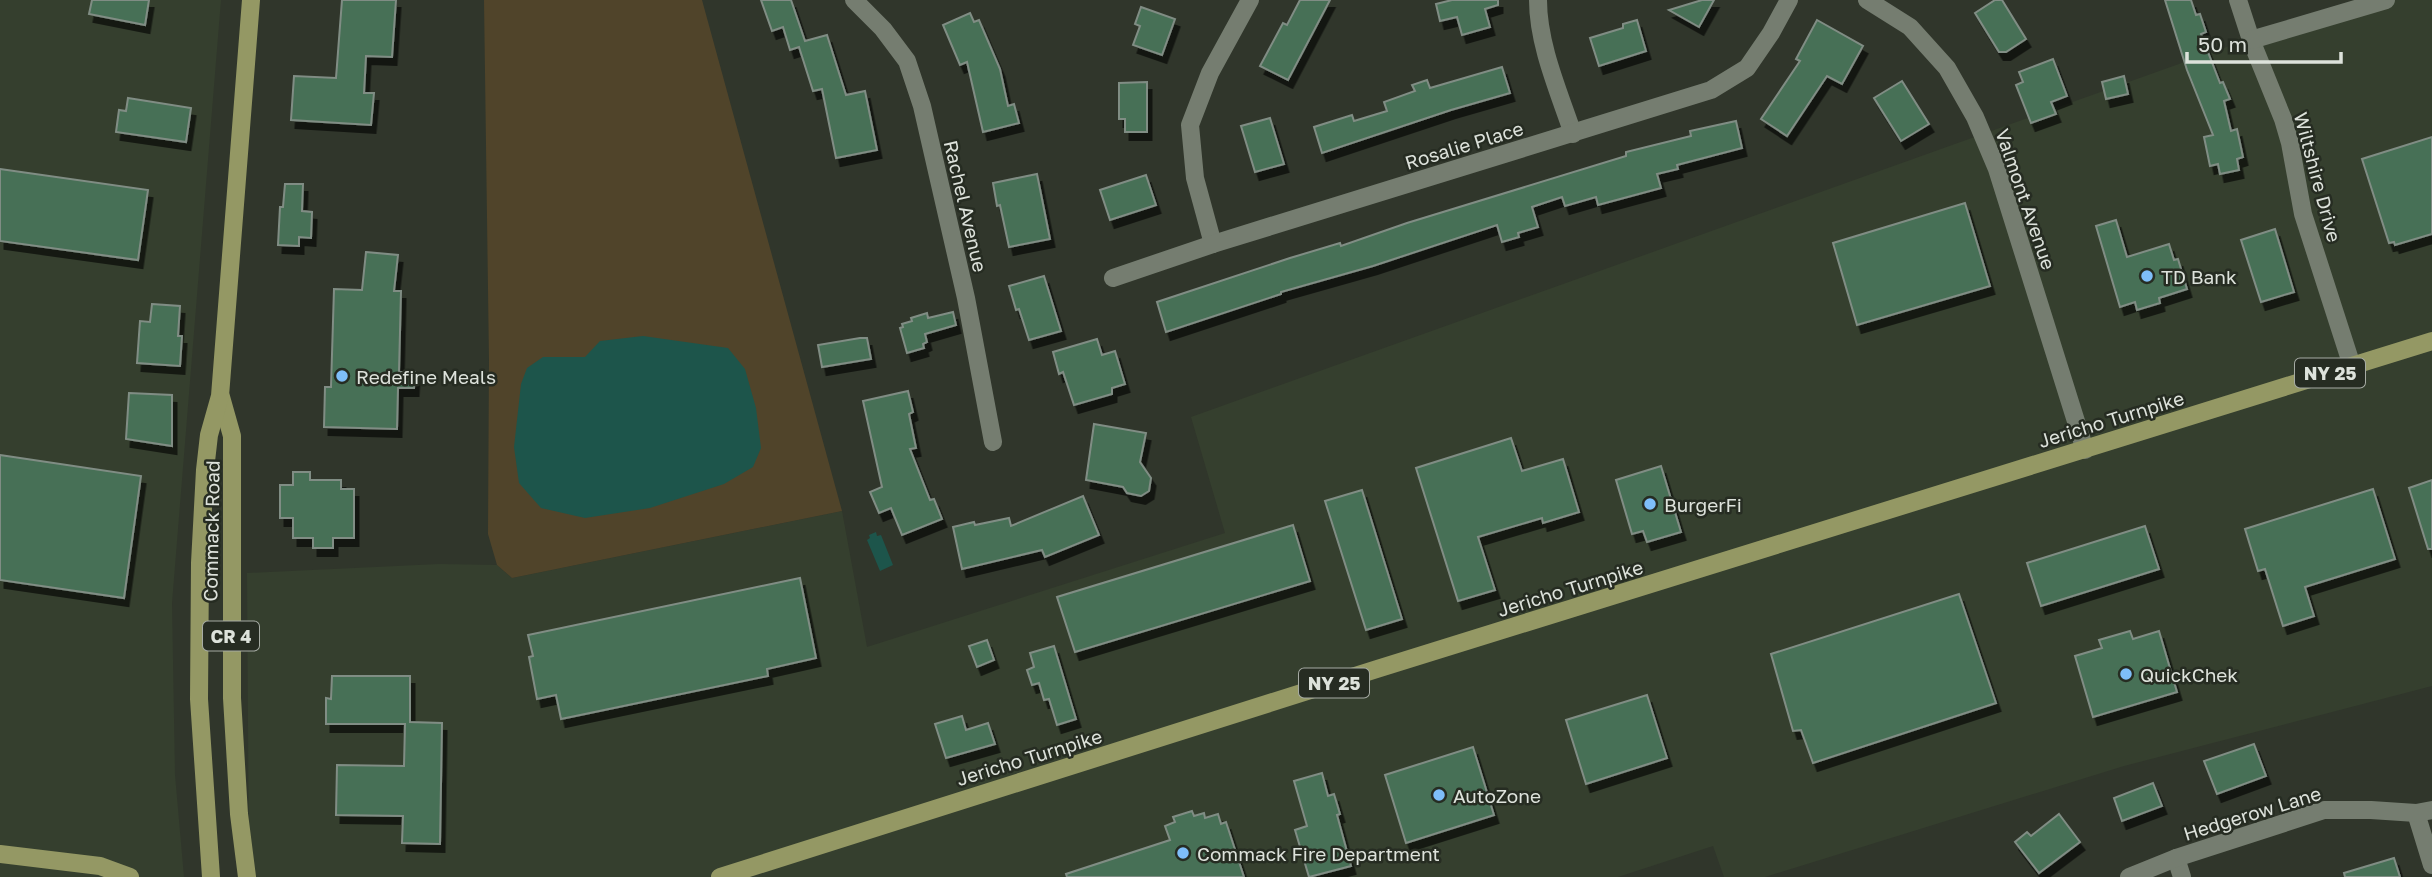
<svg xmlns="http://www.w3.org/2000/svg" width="2432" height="877" font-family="'Golos Text',sans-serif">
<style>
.built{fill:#353f2e}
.green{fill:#50442a}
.water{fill:#1d554b}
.building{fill:#476f56;stroke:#808d84;stroke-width:2;filter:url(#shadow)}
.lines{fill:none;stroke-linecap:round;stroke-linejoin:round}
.street{stroke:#757d70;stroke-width:18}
.primary{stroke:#949864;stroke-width:18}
.poi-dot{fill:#7ebef9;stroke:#262c22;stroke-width:2.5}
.labels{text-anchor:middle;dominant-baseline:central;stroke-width:5;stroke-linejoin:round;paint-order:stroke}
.shield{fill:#262c22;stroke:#a6aba4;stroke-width:2}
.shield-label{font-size:18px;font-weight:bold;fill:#dde2db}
.street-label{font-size:19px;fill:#dde2db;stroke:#262c22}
.poi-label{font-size:19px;fill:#dde2db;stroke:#262c22;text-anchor:start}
</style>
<defs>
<filter id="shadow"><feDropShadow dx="4.5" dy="8" stdDeviation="0" flood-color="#0009"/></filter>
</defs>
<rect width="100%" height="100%" fill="#30362b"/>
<g class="built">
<path d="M0,0H221L172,603L175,775L184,877H0Z"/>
<path d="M2358,0H2432V686L2124,766L1765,877H1724L1713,846L1618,877H249L247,573L439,564L497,565L512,578L842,511L867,647L1225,533L1191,417Z"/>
</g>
<path class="green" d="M484,0H702L842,511L512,578L497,565L488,534L489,361Z"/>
<g class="water">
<path d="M643,336L728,348L745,369L756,408L761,448L753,467L724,484L650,508L585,518L541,508L519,483L514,447L521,384L527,368L543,357H585L600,341Z"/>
<path d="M876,532L877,536L881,535L893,565L880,571L867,540L870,538L869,535Z"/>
</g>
<g class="building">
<path d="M92,0H149L145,25L89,14Z"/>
<path d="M342,0H396L392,57L366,56L364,93H374L371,125L291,120L294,76L336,78Z"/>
<path d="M761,0H791L805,41L827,35L846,95L865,91L877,150L836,158L822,89L813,91L799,47L790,50L783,27L772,31Z"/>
<path d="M1300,0H1330L1288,80L1260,66L1283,23L1287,25Z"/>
<path d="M1452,0H1498V5L1485,9L1490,27L1462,35L1457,17L1440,21L1436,4Z"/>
<path d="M1702,0H1714L1699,27L1669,10Z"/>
<path d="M1995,0H2002L2026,39L2006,52H1999L1975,13Z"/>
<path d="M2165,0H2191L2196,15L2200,14L2206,32L2201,34L2220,83L2223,82L2230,99L2224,101L2231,131L2237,129L2243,157L2237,159L2239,170L2220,174L2218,164L2210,166L2204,137L2213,135L2187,70Z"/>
<path d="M1141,7L1175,19L1162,55L1133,45L1140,26L1135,24Z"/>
<path d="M970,13L974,22L979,20L1000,69L1008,106L1014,104L1019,123L983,132L967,62L960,65L943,25Z"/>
<path d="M1637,20L1646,51L1599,66L1590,38L1623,28V24Z"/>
<path d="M1817,20L1863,46L1842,84L1827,76L1787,136L1761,119L1800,61L1796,59Z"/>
<path d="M2053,59L2067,96L2051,102L2056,114L2031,123L2016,85L2023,82L2019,72Z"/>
<path d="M1502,67L1510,93L1451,110L1322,153L1314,127L1352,115L1354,121L1387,111L1384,102L1415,91L1412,85L1427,80L1430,88Z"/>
<path d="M2124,76L2128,94L2106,99L2102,82Z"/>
<path d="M1902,81L1929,124L1901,141L1874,98Z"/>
<path d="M1147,82V132H1125V119H1119V83Z"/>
<path d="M128,98L191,108L186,142L116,132L119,110L126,111Z"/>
<path d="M1270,118L1284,164L1255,172L1241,126Z"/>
<path d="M1736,121L1742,148L1677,165L1678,169L1657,174L1661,188L1598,205L1596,197L1565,206L1562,197L1532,207L1538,227L1518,233L1519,237L1502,242L1497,225L1373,266L1281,292V294L1166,332L1157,302L1290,258L1340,243L1341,246L1407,223L1626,156V152L1691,136L1690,131Z"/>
<path d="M2432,137V234L2395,245L2394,242L2389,243L2362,159Z"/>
<path d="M0,169L148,190L138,260L0,241Z"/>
<path d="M1037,174L1050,239L1009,247L1000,205L997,206L993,183Z"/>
<path d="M1146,175L1156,205L1110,220L1100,190Z"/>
<path d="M285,184H303L302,211L312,212L311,238L299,237V246L278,245L280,207H283Z"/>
<path d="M1965,203L1990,286L1857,325L1833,243Z"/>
<path d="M2116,220L2127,257L2169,244L2174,260L2178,259L2187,289L2159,298L2160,303L2137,310L2135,302L2120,307L2096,226Z"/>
<path d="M2275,229L2294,292L2261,302L2241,240Z"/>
<path d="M366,252L398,255L394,291H401L399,372H415L414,388H398L397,429L324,427L325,387H331L334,289L362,290Z"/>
<path d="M1044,276L1061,331L1029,340L1019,309L1016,310L1009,286Z"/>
<path d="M152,304L180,306L178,336H182L180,366L137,363L140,321L150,322Z"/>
<path d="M953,312L956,325L925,334L927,342L923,344L924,348L907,353L900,328L903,327L902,324L912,321L911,318L927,313L928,318Z"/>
<path d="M860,338H867L871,359L822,367L818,345Z"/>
<path d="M1097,339L1102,355L1115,351L1125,384L1112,388V394L1074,405L1063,372L1059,374L1053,352Z"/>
<path d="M908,391L913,412L909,414L916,448L910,449L930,500L934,499L942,519L902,535L891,508L879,513L870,492L882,487L863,401Z"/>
<path d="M129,393L172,395V446L126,439Z"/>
<path d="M1094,424L1146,433L1140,462L1151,478L1149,491L1141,496L1127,493L1123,487L1086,480Z"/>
<path d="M1511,438L1522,471L1563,459L1579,512L1543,523L1542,518L1478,537L1495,590L1458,601L1416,468Z"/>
<path d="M0,455L141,476L124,598L0,580Z"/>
<path d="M1661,466L1681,532L1647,542L1643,531L1632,534L1616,480Z"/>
<path d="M293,472H310V480H341V489H354V538H333V548H313V538H293V518H280V485H293Z"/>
<path d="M2432,480V549H2428L2409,488Z"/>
<path d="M2373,489L2395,559L2305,587L2314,616L2283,626L2265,569L2258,571L2245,529Z"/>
<path d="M1362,490L1402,619L1366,630L1325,501Z"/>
<path d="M1083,496L1099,535L1045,557L1042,550L962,569L953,527L974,522L975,525L1009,518L1011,526Z"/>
<path d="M1293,525L1310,581L1075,652L1057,597Z"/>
<path d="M2145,526L2159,569L2041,606L2027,563Z"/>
<path d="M800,578L816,658L767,669L768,676L561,719L556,695L537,699L529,657L533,656L528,635Z"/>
<path d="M1959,594L1996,703L1813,763L1801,730L1793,731L1771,654Z"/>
<path d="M2130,631L2133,639L2159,631L2177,692L2093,717L2075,656L2102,648L2099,640Z"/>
<path d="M987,640L994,660L977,667L969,646Z"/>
<path d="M1054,646L1076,719L1057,725L1049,699L1044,700L1039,683L1032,685L1027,670L1034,667L1030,653Z"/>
<path d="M332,676H410V722L442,723L440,844L402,843L403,816L336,815L337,765L404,766L405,724H326V698L331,699Z"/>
<path d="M1647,695L1667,758L1586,784L1566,720Z"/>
<path d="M962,716L966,730L988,723L995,744L946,758L935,724Z"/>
<path d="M2254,744L2266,776L2217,794L2204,761Z"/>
<path d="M1473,747L1494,815L1406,843L1385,775Z"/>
<path d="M1322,773L1328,796L1334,794L1340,814L1337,815L1351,866L1309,877L1295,830L1307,826L1294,781Z"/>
<path d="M2153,783L2162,806L2122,821L2114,798Z"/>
<path d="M1192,811L1194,816L1204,813L1205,818L1218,814L1221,824L1226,822L1244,877H1067L1066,874L1170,840L1165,826L1175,822L1173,817Z"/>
<path d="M2059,814L2080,842L2039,873L2015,842L2027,832L2031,836Z"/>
<path d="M2394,858L2400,877H2345L2344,873Z"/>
</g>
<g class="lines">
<g class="street">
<path d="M854,0L883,29L907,61L922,106L966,298L993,442"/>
<path d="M1538,0C1538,45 1559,92 1573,134"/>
<path d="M1867,0L1910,27L1947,68L1975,117L1997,169L2085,450"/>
<path d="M2238,0L2251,40L2283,119L2290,143L2303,214L2352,366"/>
<path d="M2251,40L2386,0"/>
<path d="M1213,244L1195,178L1190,125L1210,73L1250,0"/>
<path d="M1113,278L1213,244L1711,90L1747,68L1771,33L1789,0"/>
<path d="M2416,813L2432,865"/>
<path d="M2176,858L2182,877"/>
<path d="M2129,877L2176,858L2324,810H2371L2416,813L2432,810"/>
</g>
<g class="primary">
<path d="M221,397L232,436V698L239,814L247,877"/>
<path d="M0,854L100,866L130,877"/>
<path d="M211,877L199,699L200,563L205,470L209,435L220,396L251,0"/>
<path d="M720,877L1377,669L2432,341"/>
</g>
</g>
<g class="poi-dot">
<circle cx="2147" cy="276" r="7"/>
<circle cx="342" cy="376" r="7"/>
<circle cx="1650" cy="504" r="7"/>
<circle cx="2126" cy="674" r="7"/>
<circle cx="1439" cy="795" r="7"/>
<circle cx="1183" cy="853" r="7"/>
</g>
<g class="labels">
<g class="shield">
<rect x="2295" y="358.5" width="70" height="29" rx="5"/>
<rect x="203" y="621.5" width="56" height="29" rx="5"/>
<rect x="1299" y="668.5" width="70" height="29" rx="5"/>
</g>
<g class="shield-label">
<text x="2330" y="373">NY 25</text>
<text x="231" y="636">CR 4</text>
<text x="1334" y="683">NY 25</text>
</g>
<g class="street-label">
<text transform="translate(1464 145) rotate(-17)">Rosalie Place</text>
<text transform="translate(2318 177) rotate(75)">Wiltshire Drive</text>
<text transform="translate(2026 199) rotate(71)">Valmont Avenue</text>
<text transform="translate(966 206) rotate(77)">Rachel Avenue</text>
<text transform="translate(2111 419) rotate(-17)">Jericho Turnpike</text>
<text transform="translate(211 531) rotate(-89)">Commack Road</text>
<text transform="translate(1570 588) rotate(-17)">Jericho Turnpike</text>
<text transform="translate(1029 757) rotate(-17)">Jericho Turnpike</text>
<text transform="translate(2252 813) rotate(-17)">Hedgerow Lane</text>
</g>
<g class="poi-label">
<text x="2161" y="276">TD Bank</text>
<text x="356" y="376">Redefine Meals</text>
<text x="1664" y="504">BurgerFi</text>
<text x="2140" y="674">QuickChek</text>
<text x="1453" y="795">AutoZone</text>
<text x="1197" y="853">Commack Fire Department</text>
</g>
</g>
<path d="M2187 52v10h154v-10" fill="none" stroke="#dde2db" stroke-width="3.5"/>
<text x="2198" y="52" font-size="21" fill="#dde2db" stroke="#262c22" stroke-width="5" paint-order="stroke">50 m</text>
</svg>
